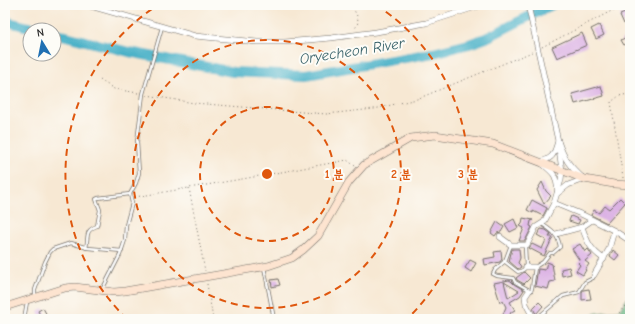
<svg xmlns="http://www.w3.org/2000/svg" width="635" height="324" font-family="'Comic Neue','Poor Story',sans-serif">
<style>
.forest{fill:#60b17d;stroke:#466e54}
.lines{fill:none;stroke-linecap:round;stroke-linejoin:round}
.river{stroke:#49b1c7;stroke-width:10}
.building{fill:#dbb1e4;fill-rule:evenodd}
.lane-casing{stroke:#726d66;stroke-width:4}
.street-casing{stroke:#726d66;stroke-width:6}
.secondary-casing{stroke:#726d66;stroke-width:8}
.path{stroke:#726d66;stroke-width:1;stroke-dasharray:1 3;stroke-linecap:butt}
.lane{stroke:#fff;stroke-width:2.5}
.street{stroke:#fff;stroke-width:5}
.secondary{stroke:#fde4d0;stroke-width:7}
.ring{fill:none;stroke:#df570e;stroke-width:2;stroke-dasharray:7 5}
.labels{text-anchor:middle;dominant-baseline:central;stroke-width:4;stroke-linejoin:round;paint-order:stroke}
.water-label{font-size:15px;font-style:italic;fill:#376169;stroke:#fdfcf7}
.centre{fill:#df570e;stroke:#fdfcf7;stroke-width:2}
.ring-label{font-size:12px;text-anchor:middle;font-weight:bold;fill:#df570e;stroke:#fdfcf7;stroke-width:4;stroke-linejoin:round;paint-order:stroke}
</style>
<rect width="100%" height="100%" fill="#fdfcf7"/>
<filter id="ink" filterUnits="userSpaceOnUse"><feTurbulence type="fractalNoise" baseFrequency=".025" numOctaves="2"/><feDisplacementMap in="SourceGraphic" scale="8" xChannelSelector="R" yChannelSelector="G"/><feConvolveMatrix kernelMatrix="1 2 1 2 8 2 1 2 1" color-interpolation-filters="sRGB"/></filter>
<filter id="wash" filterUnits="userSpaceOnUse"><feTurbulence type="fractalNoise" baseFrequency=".012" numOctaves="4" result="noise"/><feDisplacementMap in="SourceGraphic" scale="16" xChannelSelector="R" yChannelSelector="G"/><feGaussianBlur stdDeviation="0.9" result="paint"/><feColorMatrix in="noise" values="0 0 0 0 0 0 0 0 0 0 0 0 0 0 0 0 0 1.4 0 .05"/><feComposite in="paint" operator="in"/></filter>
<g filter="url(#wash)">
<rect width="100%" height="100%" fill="#f7e8d3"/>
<path class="forest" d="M630,295V319H585L596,313L618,311Z"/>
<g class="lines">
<g class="river">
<path d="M5,21L40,30"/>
<path d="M54,33L129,52L233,72L306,75L433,53L469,44L486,38L552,5"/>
</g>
</g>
<g id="blocks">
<g class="building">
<path d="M630,11V21L624,24L620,15Z"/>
<path d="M599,25L604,35L596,39L591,29Z"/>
<path d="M582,33L587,45L557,58L552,47Z"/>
<path d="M630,35V42L624,45L621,40Z"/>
<path d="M601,86L604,96L575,104L572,94Z"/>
<path d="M542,182L546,191L551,196L544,204L537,190Z"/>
<path d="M620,198L625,203L607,223L591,215L594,210L599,213L605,206L609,209Z"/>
<path d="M532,200L547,208L543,216L533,211V213L527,210Z"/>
<path d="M571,216L580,220L578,224L569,221Z"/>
<path d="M523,218L533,220L531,221L530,226L532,227L525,241H519L524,228L520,226L522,224Z"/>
<path d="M514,219L518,228L510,232L505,224Z"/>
<path d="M497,222L504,227L501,232L497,233L495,236L491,233Z"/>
<path d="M541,229L546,230L551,234L549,237H553L544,256L529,248L532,244L542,249L546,240L537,235Z"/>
<path d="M580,244L585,252L588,249L592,255L585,261L589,264L585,270H586L583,275L576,271L580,265L578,263L580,261L572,249Z"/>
<path d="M512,249H519L520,258L518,263L520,265L521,267L518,269L509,261Z"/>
<path d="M613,250L619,255L615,260L610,256Z"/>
<path d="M501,251L502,259L500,262L485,265L484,259L495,257L494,252Z"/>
<path d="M470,260L476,263L471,272L465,268Z"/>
<path d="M547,262L552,264L555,281L550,282L548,289L535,286L538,269L545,270Z"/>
<path d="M569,267L571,274L562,276L561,269Z"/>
<path d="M524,272L530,278L524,284L517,280L516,278Z"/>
<path d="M278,279L280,285L272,287L271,280Z"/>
<path d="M509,280L511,281L514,284L524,290L520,296L510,302L515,310L511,312L508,319H501L506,307L503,301L500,302L494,283ZM504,282L519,291L508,298Z"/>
<path d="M589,289L591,299L582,300V292L583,290Z"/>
<path d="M539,302L543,306L536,314L533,308Z"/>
<path d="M43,308L49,319H42L38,311Z"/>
</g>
</g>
</g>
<g filter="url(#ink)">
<use href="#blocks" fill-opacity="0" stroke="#726d66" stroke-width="1"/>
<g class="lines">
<g class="lane-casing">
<g id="lane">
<path d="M511,245L505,261L495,270L493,274L497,276L513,278L515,282L531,291L532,288L535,267L543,262L550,253H553L560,247C558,234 552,231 542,224"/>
<path d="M86,248C89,236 84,231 97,226L100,210L96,199L98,198L130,194"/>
<path d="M504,261L518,272L523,270L526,267L525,246"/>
<path d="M264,267L274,319"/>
<path d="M102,290L120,255L125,240L126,225L132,203L130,194L136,183L139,173L137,142L143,94L162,27"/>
<path d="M35,296V290L45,262L50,252L53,249L71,243L88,248L122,251"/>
<path d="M24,319L27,302"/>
<path d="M536,319L563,296L579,292L585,282L593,278L594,275"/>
</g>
</g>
<g class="street-casing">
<g id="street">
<path d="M87,5L195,36L257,42H285L331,38L376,32L426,23L482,5"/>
<path d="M528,5L558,141L562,171L561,180L554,203L583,215L615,231L630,241"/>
<path d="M558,141C564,159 570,167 584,179L568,185L558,193C556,174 555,174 540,162C554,158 554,154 558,141Z"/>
<path d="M582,227C587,241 590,250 604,259"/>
<path d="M556,234L582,227L592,220"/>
<path d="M500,236V237L511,245H527L536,227L544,222L554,203"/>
<path d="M526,267H535"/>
<path d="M594,275L609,249L614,231"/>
<path d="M529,291L525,297L526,304L534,319"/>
</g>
</g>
<g class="secondary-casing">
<path id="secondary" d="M5,307L65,288L75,287L114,292L125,291L268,266L292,258L303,250L318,236L349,182L364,165L411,138L435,135L493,144L584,179L614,184L630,185"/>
</g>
<g class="path">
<path d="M350,5C356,12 362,22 354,29"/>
<path d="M542,47L623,5"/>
<path d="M100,80L114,89L138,93"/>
<path d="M147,95L194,103L326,114L374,109L417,99L532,52"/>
<path d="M623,178L611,102L619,96L628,94"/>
<path d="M189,188L205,271"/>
<path d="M135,197L248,178L337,162L347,160L355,166"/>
<path d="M207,284L213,319"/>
<path d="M614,319L630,300"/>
</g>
<use href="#lane" class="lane"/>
<use href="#street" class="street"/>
<use href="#secondary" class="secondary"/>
</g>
</g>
<g class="ring">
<circle cx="267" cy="174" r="67"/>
<circle cx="267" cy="174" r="134"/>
<path d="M127 319A201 201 0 0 1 158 5M376 5A201 201 0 0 1 407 319"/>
</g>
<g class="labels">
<g class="water-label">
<text transform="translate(352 51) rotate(-9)">Oryecheon River</text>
</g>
</g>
<circle cx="267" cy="174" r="6" class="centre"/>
<g class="ring-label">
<text x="334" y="178">1 분</text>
<text x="401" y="178">2 분</text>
<text x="468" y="178">3 분</text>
</g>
<rect width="635" height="324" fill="none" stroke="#fdfcf7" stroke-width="20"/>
<g transform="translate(42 42) rotate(350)"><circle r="19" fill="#fdfcf7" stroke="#a9a8a5"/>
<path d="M0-3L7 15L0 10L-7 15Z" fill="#1f6fb2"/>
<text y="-6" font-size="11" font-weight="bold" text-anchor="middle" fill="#2b2b2b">N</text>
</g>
</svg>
